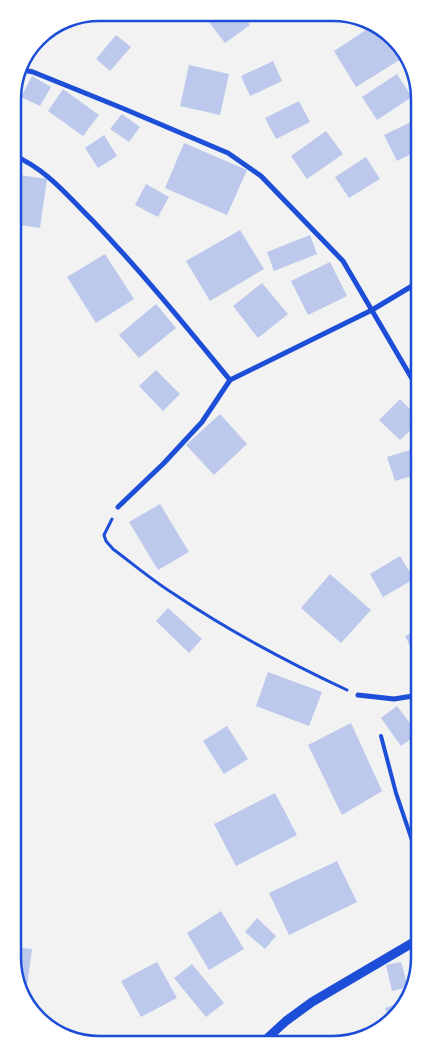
<svg xmlns="http://www.w3.org/2000/svg" width="432" height="1057" font-family="Poppins,sans-serif">
<style>
.building{fill:#bdc9ec}
.lines{fill:none;stroke-linecap:round;stroke-linejoin:round}
.path{stroke:#1d4ed8;stroke-width:3}
.service{stroke:#1d4ed8;stroke-width:4}
.minor{stroke:#1d4ed8;stroke-width:5}
.tertiary{stroke:#1d4ed8;stroke-width:9}
.rim{fill:none;stroke:#1d4ed8;stroke-width:2.5}
</style>
<rect width="100%" height="100%" fill="#f2f2f2"/>
<g class="building">
<path d="M202,13H241L250,25L225,43Z"/>
<path d="M372,26L383,32L401,59L356,87L334,51Z"/>
<path d="M116,35L131,47L110,71L96,59Z"/>
<path d="M273,61L282,81L250,96L241,76Z"/>
<path d="M189,65L229,74L220,115L180,106Z"/>
<path d="M397,74L412,97L377,120L362,97Z"/>
<path d="M32,76L51,87L40,106L21,97Z"/>
<path d="M63,89L99,115L83,136L48,111Z"/>
<path d="M299,101L310,122L276,139L265,118Z"/>
<path d="M122,114L140,127L129,142L110,129Z"/>
<path d="M417,119V151L397,161L384,135Z"/>
<path d="M326,131L343,154L307,179L291,156Z"/>
<path d="M104,135L117,156L98,168L85,148Z"/>
<path d="M184,143L247,170L227,215L165,188Z"/>
<path d="M366,157L380,179L349,198L335,177Z"/>
<path d="M13,174L47,179L40,228L13,224Z"/>
<path d="M146,184L169,197L158,217L135,205Z"/>
<path d="M240,230L264,269L210,301L186,261Z"/>
<path d="M310,235L317,254L274,271L267,252Z"/>
<path d="M105,254L134,299L96,323L67,277Z"/>
<path d="M330,262L347,296L308,315L291,281Z"/>
<path d="M262,283L288,314L258,338L233,306Z"/>
<path d="M156,304L176,328L139,358L119,335Z"/>
<path d="M156,370L180,394L163,411L139,386Z"/>
<path d="M400,399L418,417V423L400,440L379,420Z"/>
<path d="M220,414L247,444L214,475L186,445Z"/>
<path d="M413,449L418,464V474L395,481L387,457Z"/>
<path d="M160,504L189,552L158,570L129,522Z"/>
<path d="M400,556L414,579L383,597L370,574Z"/>
<path d="M330,574L371,610L341,643L301,608Z"/>
<path d="M168,608L202,639L189,653L156,621Z"/>
<path d="M418,629V656L416,657L405,636Z"/>
<path d="M268,672L322,692L309,726L256,706Z"/>
<path d="M397,706L418,734L401,746L381,718Z"/>
<path d="M351,723L382,791L342,815L308,745Z"/>
<path d="M227,726L248,759L224,774L203,741Z"/>
<path d="M275,793L297,835L236,866L214,824Z"/>
<path d="M337,861L357,902L289,935L269,893Z"/>
<path d="M221,911L244,949L209,970L187,933Z"/>
<path d="M257,918L276,936L265,949L245,932Z"/>
<path d="M15,947L32,949L26,994L23,993L15,980Z"/>
<path d="M157,962L177,998L141,1017L121,981Z"/>
<path d="M401,962L408,987L392,991L386,965Z"/>
<path d="M192,964L224,1003L206,1017L174,978Z"/>
<path d="M403,1002L398,1015L389,1021L385,1008Z"/>
</g>
<g class="lines">
<path class="path" d="M112,519L104,535L106,541L113,549C133,564 153,581 174,594C229,631 287,662 347,690"/>
<path class="service" d="M381,736L396,793L419,861"/>
<g class="minor">
<path d="M19,69L33,72L122,108L228,153L261,176L343,261L418,389"/>
<path d="M13,155C46,169 67,195 92,220C141,271 185,325 230,380L372,310L417,283"/>
<path d="M118,507L164,463L202,422L230,380"/>
<path d="M358,695L394,699L419,695"/>
</g>
<path class="tertiary" d="M263,1042L286,1021L312,1002L419,939"/>
</g>
<path d="M0 0H432V1057H0ZM99 21H333A78 78 0 0 1 411 99V958A78 78 0 0 1 333 1036H99A78 78 0 0 1 21 958V99A78 78 0 0 1 99 21Z" fill="#fff" fill-rule="evenodd"/>
<path class="rim" d="M99 21H333A78 78 0 0 1 411 99V958A78 78 0 0 1 333 1036H99A78 78 0 0 1 21 958V99A78 78 0 0 1 99 21Z"/>
</svg>
